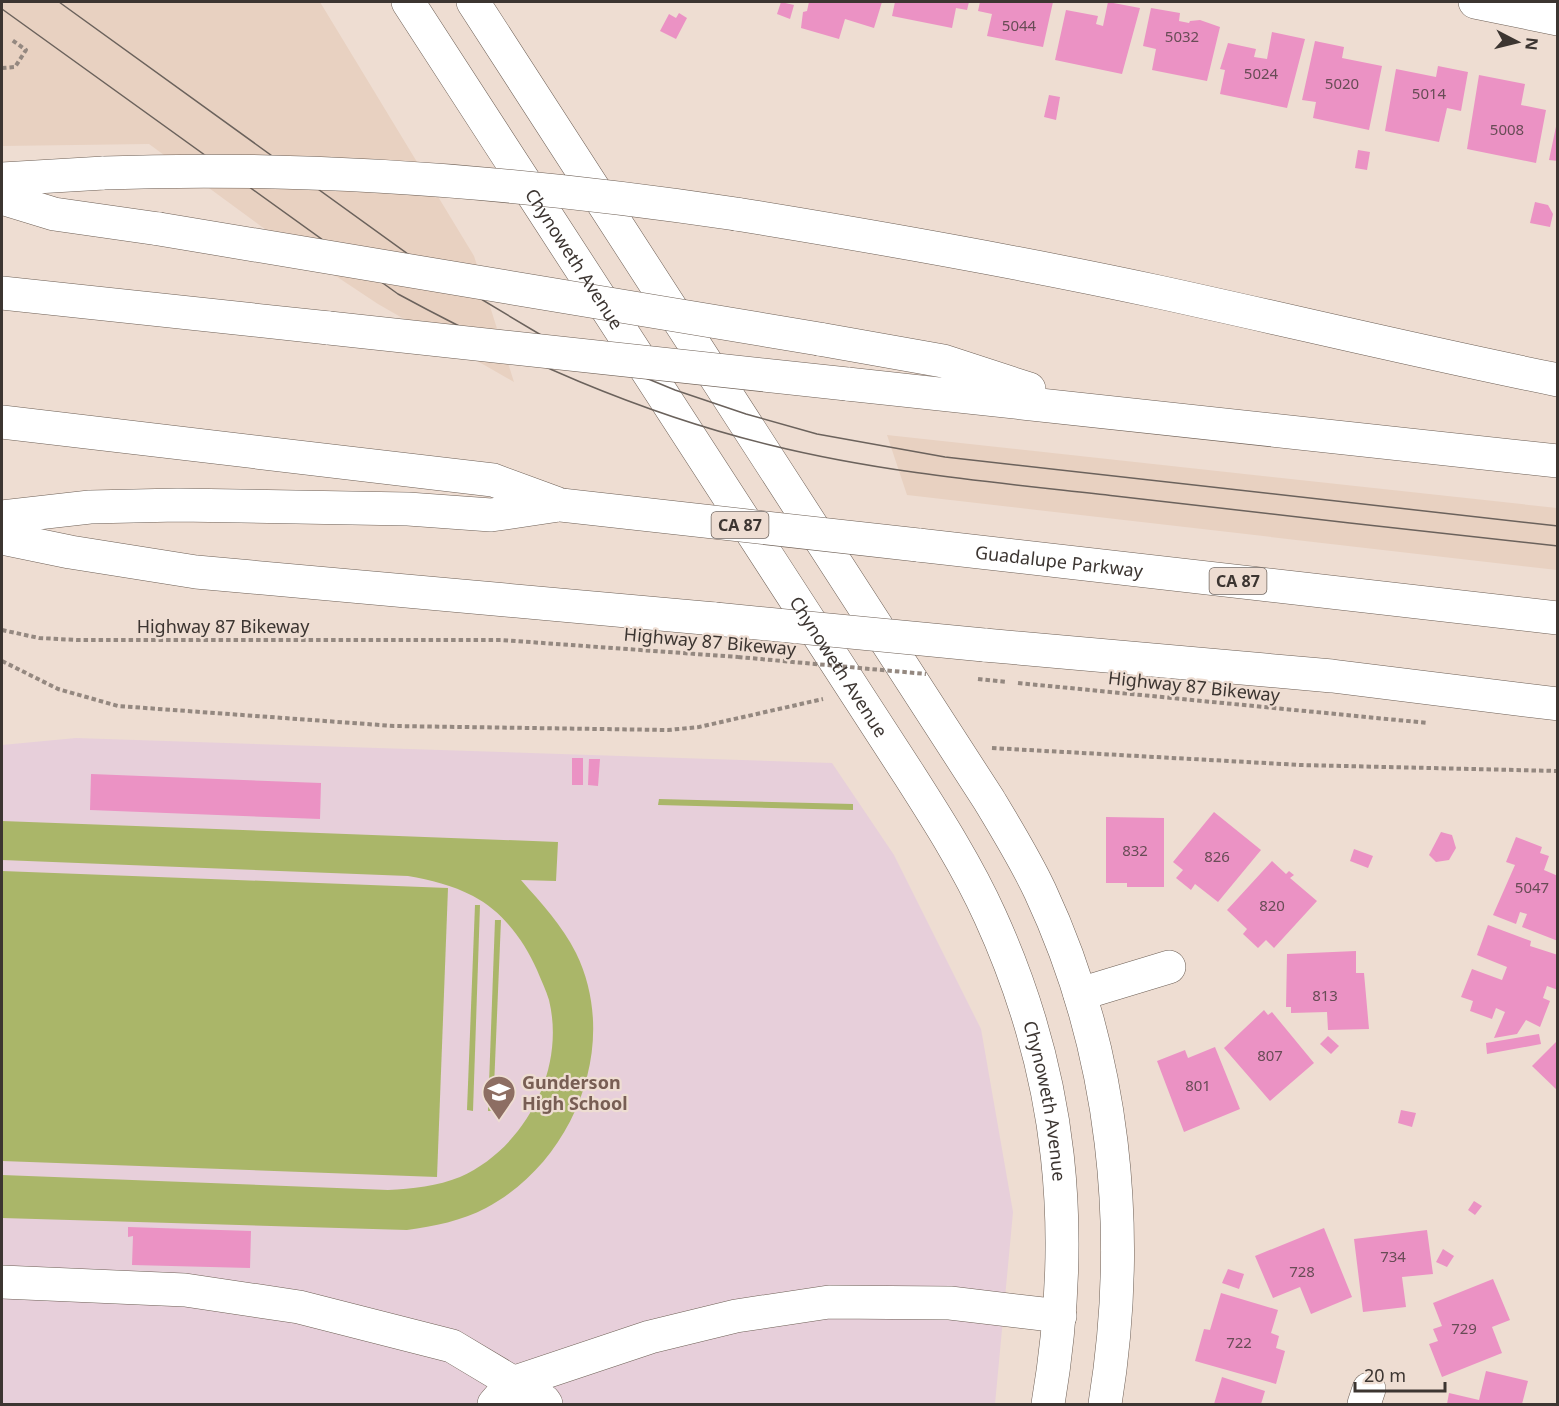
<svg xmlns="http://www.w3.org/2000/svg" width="1559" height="1406" font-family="'Noto Sans',sans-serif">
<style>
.built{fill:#e8d1c1}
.education{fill:#e7cfda}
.green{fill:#aab669}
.building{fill:#eb92c4}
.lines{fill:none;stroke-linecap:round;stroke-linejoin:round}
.minor-casing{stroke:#6d5f55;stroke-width:34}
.highway-casing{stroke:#6d5f55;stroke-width:34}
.path{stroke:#948880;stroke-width:4;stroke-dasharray:4.5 3;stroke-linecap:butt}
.minor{stroke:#fff;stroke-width:33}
.highway{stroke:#fff;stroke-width:33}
.tram{stroke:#6b625c;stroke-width:1.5}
.highway-bridge-casing{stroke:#6d5f55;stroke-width:34;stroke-linecap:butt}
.path-bridge{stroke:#948880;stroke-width:4;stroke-dasharray:4.5 3;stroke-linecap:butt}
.highway-bridge{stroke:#fff;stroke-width:33}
.labels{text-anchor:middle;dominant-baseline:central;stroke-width:4.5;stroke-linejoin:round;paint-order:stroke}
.number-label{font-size:15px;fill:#684c56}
.shield{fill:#eeddd2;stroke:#716761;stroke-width:1.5}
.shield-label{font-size:16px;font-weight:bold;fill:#3c3531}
.street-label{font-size:18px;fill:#3c3531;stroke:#eeddd2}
.education-label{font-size:18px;font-weight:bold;fill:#785e54;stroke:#eeddd2;text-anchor:start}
</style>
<rect width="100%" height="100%" fill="#eeddd2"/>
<g class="built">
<path d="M2,2H320L474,256L514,382L378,304L262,227L149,144L2,146Z"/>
<path d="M887,435L1557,508V570L907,495Z"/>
</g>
<path class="education" d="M76,738L832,763L894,855L981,1029L1013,1212L995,1404H2V745Z"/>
<g class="green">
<path d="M659,799L853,804V810L658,805Z"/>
<path d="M2,821L558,842L556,881L521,880C542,904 562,925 576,953C621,1045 573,1162 486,1208C462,1221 434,1226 407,1230L2,1218V1175L388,1190C412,1189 438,1186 460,1177C525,1148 566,1070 549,1000C546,990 541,980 537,970C524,940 502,911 473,896C452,885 431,880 408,876L2,860Z"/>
<path d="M2,871L448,888L437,1177L2,1161Z"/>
<path d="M475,905H480L473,1111L467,1110Z"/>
<path d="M495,920H501L493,1111H488Z"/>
</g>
<g class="building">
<path d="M781,2L794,5L790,19L777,14Z"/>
<path d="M809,2H882L874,28L845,19L839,39L801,28L803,12L807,11Z"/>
<path d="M895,2H969L967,10L956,8L952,28L892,16Z"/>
<path d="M980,2H1053L1043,47L987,36L992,14L978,11Z"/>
<path d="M1108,2L1140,8L1122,74L1055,60L1066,10L1098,16L1096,24L1103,26Z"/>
<path d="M1151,8L1180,13L1179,21L1189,23L1190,21L1200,20L1220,27L1207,81L1152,70L1156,49L1143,46Z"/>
<path d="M679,13L687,18L676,39L660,31L669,14L676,18Z"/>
<path d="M1272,32L1305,39L1287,108L1220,94L1225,70L1220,69L1228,43L1256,49L1254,57L1267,59Z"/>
<path d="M1315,41L1344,47L1342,58L1382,66L1369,130L1313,118L1316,102L1302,100Z"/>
<path d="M1438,66L1468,72L1461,111L1447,108L1439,142L1385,131L1396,69L1436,77Z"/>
<path d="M1479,75L1525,84L1521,105L1546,110L1536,163L1467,149Z"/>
<path d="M1049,95L1060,97L1056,120L1044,117Z"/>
<path d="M1558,117V161L1549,160Z"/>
<path d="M1358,150L1370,152L1367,170L1355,168Z"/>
<path d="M1535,202L1548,205L1553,214L1550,227L1530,223Z"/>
<rect x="572" y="758" width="11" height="27"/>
<path d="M589,759H600L598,786L588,785Z"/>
<path d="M91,774L321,783L320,819L90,810Z"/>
<path d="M1214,812L1261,850L1218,902L1195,884L1191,890L1176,878L1183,870L1173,862Z"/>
<path d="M1106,817L1164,818V887H1127V883H1106Z"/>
<path d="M1441,832L1452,835L1456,848L1449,860L1436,862L1429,855Z"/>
<path d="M1516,837L1542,847L1540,853L1549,856L1544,870L1558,876V941L1522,927L1527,914L1520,912L1516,924L1493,915L1515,865L1506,862Z"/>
<path d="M1354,849L1373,856L1368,868L1350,861Z"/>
<path d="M1272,861L1286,874L1289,871L1294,875L1290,878L1317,901L1274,948L1266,940L1258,948L1243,934L1247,929L1227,910Z"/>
<path d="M1488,925L1531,941L1530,946L1558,955V990L1547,986L1543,998L1550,1001L1540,1027L1526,1020L1517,1034L1494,1038L1505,1012L1496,1008L1492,1019L1470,1011L1473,1001L1461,997L1472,969L1502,980L1507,967L1477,955Z"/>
<path d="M1356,951V973H1364L1369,1029L1328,1030L1327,1012L1291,1013V1007H1286L1287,954Z"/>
<path d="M1264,1010L1268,1015L1272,1012L1314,1063L1270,1101L1224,1048Z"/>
<path d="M1539,1034L1541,1044L1487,1054L1486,1043Z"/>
<path d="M1328,1036L1339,1046L1331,1054L1320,1044Z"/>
<path d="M1558,1040V1091L1532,1066Z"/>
<path d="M1215,1047L1240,1109L1184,1132L1157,1061L1185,1050L1188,1058Z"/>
<path d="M1401,1110L1416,1113L1412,1127L1398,1123Z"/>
<path d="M1474,1201L1482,1206L1475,1215L1468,1210Z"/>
<path d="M128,1227L251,1231L250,1268L132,1265L133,1236L128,1237Z"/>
<path d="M1324,1228L1352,1297L1311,1314L1300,1287L1273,1298L1255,1256Z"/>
<path d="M1427,1230L1433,1274L1402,1277L1406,1307L1363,1312L1354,1239Z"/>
<path d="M1443,1249L1454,1256L1447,1267L1436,1262Z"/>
<path d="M1228,1269L1244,1274L1239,1289L1222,1283Z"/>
<path d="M1493,1279L1510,1320L1492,1327L1502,1353L1442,1377L1429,1344L1438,1341L1433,1329L1442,1326L1433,1303Z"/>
<path d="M1221,1293L1278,1310L1271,1333L1279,1336L1276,1348L1285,1351L1276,1384L1195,1361L1204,1329L1210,1330Z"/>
<path d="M1486,1371L1528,1381L1522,1404H1447L1449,1393L1479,1400Z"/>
<path d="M1222,1377L1265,1391L1261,1404H1214Z"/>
</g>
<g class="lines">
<g class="minor-casing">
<g id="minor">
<path id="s1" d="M408,2L906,770C936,817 967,865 990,916C1063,1076 1077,1232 1048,1404"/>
<path d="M473,2L989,800C1007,830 1025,859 1040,891C1115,1051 1133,1231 1105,1404"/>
<path d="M1475,2L1558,19"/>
<path d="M1080,994L1169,967"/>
<path d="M2,1282L185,1290L299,1307L452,1346L544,1401L546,1404"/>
<path d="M494,1404L512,1383L650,1337L736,1316L829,1302L950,1303L1060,1316"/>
<path d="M1364,1404L1369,1389"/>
</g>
</g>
<g class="highway-casing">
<g id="highway">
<path d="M2,179L104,173"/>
<path d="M2,198L54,214L159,229"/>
<path d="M736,214C878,237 1019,262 1159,292C1292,321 1424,353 1558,380"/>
<path d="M2,293L329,328"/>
<path d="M819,339L943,361L1029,389"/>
<path d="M847,384L1558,461"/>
<path d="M2,422L493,480L561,505"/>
<path d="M2,517L90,507L178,505L408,509L491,515L559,505"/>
<path d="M2,538L70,552L196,572L715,619"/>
<path id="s2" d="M918,545L1558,618"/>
<path d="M984,645L1332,676L1558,704"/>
</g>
</g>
<g class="path">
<path d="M2,68L15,67L26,50L12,40"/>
<path d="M2,630L39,638L77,640H501L738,657"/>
<path d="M2,661L58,689L118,706L394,726L668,730L699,727L823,699"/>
<path d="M1018,683L1428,723"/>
<path d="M992,748L1301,765L1558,771"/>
</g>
<use href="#minor" class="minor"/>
<use href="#highway" class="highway"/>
<g class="tram">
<path d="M59,2L419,262L541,335L675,390L746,414L817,434L945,457L1558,526"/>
<path d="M2,9L398,294C516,358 639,413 770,445C883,473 1000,483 1115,496C1263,513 1410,530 1558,546"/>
</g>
<g class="highway-bridge-casing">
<g id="highway-bridge">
<path d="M104,173C315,165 528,183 736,214"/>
<path d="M159,229L819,339"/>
<path d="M329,328L847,384"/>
<path d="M561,505L918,545"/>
<path d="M715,619L984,645"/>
</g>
</g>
<g class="path-bridge">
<path d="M738,657L926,674"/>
<path d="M978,679L1007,682"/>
</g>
<use href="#highway-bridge" class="highway-bridge"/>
</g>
<defs>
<g id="school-pin" transform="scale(1.725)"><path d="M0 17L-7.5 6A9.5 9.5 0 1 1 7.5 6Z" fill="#8d6e63" stroke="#eeddd2"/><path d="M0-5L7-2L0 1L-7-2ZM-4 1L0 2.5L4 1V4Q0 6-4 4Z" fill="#fff"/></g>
</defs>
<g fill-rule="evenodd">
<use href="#school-pin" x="499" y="1092"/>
</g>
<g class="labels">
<g class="number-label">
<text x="1019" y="25">5044</text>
<text x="1182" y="36">5032</text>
<text x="1261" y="73">5024</text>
<text x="1342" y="83">5020</text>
<text x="1429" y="93">5014</text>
<text x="1507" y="129">5008</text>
<text x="1135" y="850">832</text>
<text x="1217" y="856">826</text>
<text x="1532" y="887">5047</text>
<text x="1272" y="905">820</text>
<text x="1325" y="995">813</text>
<text x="1270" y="1055">807</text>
<text x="1198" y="1085">801</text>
<text x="1393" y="1256">734</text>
<text x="1302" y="1271">728</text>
<text x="1464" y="1328">729</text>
<text x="1239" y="1342">722</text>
</g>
<g class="shield">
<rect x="711.5" y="512" width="57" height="26" rx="4.5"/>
<rect x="1209.5" y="568" width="57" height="26" rx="4.5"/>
</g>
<g class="shield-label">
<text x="740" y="525">CA 87</text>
<text x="1238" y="581">CA 87</text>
</g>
<g class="street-label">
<text stroke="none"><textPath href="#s1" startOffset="306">Chynoweth Avenue</textPath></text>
<text stroke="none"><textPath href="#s2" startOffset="142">Guadalupe Parkway</textPath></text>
<text x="223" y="626">Highway 87 Bikeway</text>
<text transform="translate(710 641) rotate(5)">Highway 87 Bikeway</text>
<text stroke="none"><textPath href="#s1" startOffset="792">Chynoweth Avenue</textPath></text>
<text transform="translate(1194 686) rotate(6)">Highway 87 Bikeway</text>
<text stroke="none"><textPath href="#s1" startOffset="1278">Chynoweth Avenue</textPath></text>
</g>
<g class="education-label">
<text x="522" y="1082">Gunderson<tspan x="522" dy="21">High School</tspan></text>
</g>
</g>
<rect width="1559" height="1406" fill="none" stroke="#3c3531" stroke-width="6"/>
<g transform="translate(1517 42) rotate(97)" stroke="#eeddd2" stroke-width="4.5" paint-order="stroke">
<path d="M0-4.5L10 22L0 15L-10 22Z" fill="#3c3531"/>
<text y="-9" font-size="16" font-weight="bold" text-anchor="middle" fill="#3c3531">N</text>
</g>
<path d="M1355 1382v9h90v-9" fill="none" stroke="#3c3531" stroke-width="3"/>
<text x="1364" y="1382" font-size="18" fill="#3c3531" stroke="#eeddd2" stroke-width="4.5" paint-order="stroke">20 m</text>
</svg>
